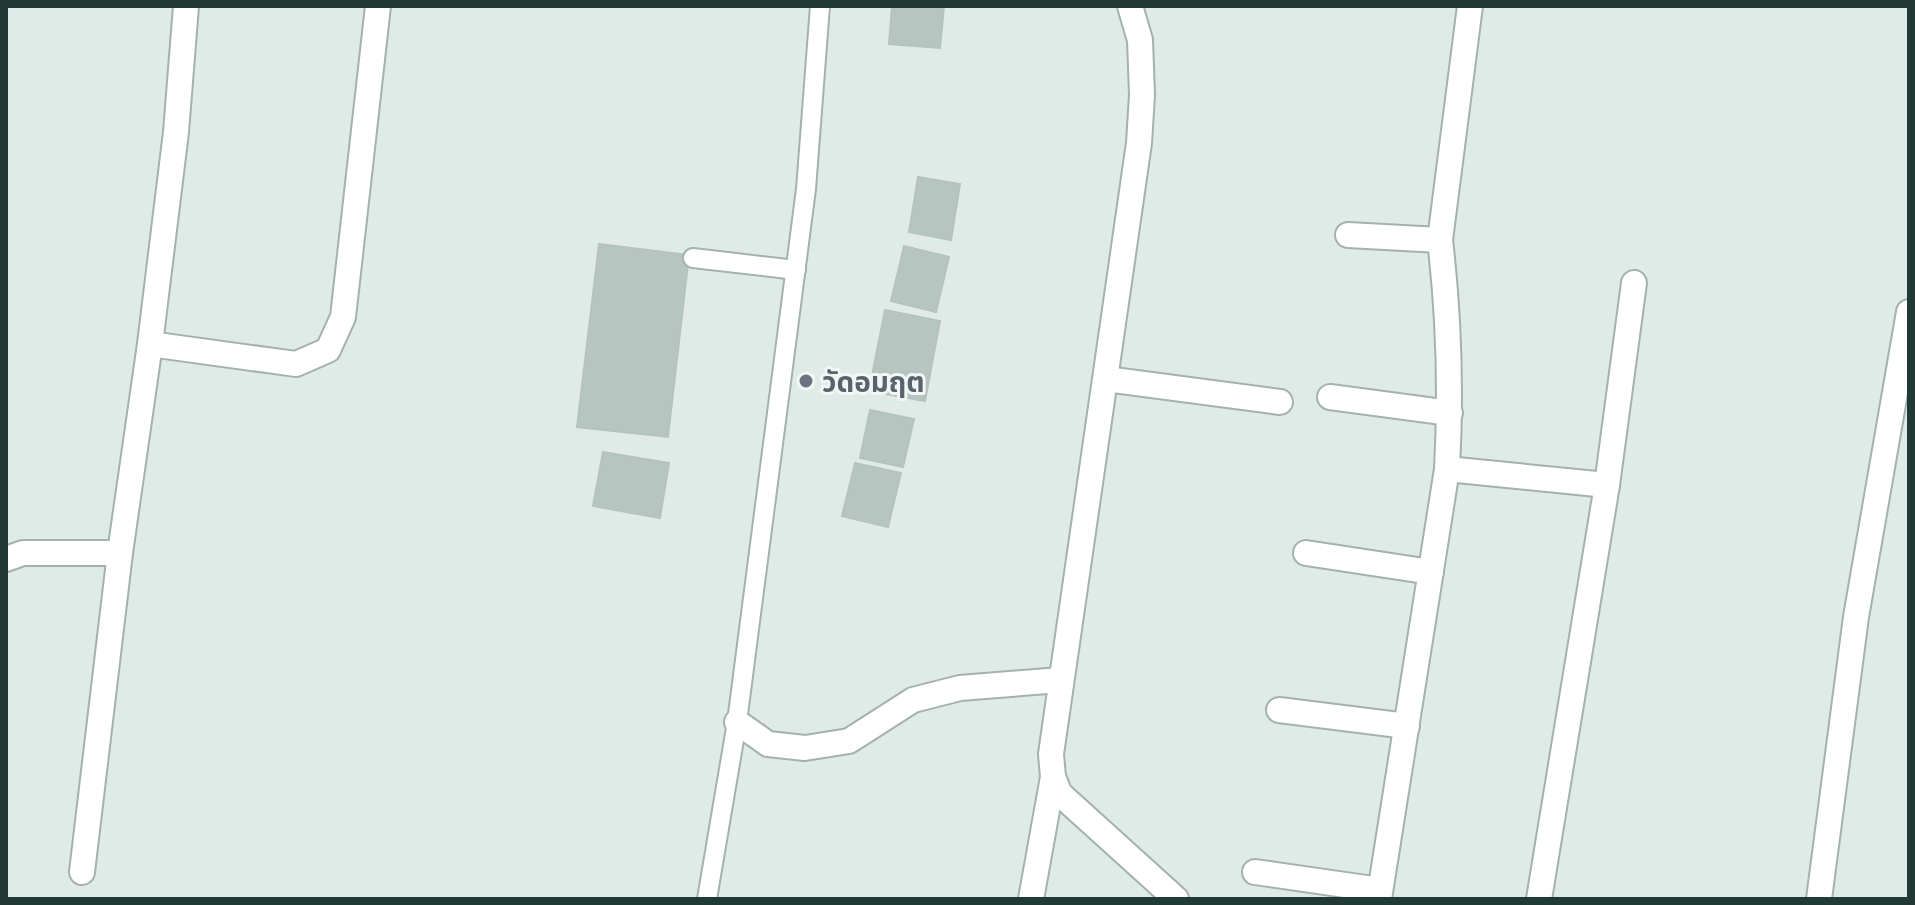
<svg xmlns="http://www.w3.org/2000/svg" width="1915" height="905" font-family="Manrope,'Noto Sans Thai',sans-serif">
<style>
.building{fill:#b6c5c0;stroke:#b3c4bf;stroke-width:2}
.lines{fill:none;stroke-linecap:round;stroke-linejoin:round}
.service-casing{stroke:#a3b2ae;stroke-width:22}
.minor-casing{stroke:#a3b2ae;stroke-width:28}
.service{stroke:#fff;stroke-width:18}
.minor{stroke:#fff;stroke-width:24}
.worship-dot{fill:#6b7280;stroke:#f1f7f5;stroke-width:3}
.labels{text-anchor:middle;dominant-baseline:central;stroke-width:6;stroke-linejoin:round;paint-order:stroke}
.worship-label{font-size:28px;font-weight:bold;fill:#5b616d;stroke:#f1f7f5;text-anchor:start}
</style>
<rect width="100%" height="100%" fill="#e0ebe7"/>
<g class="building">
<path d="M892,6H944L940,48L889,44Z"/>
<path d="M918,177L960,184L951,240L909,232Z"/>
<path d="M599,244L689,255L668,437L577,427Z"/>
<path d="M904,246L949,257L936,312L891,301Z"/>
<path d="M885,310L940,321L925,401L869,391Z"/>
<path d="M870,410L914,419L903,467L860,458Z"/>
<path d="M603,452L669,463L660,518L593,506Z"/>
<path d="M855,463L901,473L888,527L842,516Z"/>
</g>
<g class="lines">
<g class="service-casing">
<g id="service">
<path d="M693,258L796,270"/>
<path d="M707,899L737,722L806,189L820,6"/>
</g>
</g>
<g class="minor-casing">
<g id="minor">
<path d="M1130,6L1140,40L1142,95L1139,143L1051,754L1053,777L1060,794L1176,899"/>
<path d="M1348,235L1440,240"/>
<path d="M150,344L296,364L328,350L343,317L378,6"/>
<path d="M1106,379L1280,402"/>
<path d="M1330,397L1450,413"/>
<path d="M1447,469L1607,485"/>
<path d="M1306,553L1431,572"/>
<path d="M6,559L23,553H120"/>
<path d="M1279,710L1407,726"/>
<path d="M737,722L768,744L805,748L849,741L913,700L960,688L1060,680"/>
<path d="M82,872L120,553L150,344L176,132L186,6"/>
<path d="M1255,872L1380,890"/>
<path d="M1031,899L1053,777"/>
<path d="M1379,899L1447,469C1451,393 1449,316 1440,240L1470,6"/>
<path d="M1539,899L1607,485L1634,283"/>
<path d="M1819,899L1856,617L1909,312"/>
</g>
</g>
<use href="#service" class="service"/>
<use href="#minor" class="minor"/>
</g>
<circle class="worship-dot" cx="806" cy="381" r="8"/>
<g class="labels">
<g class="worship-label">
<text x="822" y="381">วัดอมฤต</text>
</g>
</g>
<rect width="1915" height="905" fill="none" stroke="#223a36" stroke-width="16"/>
</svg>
